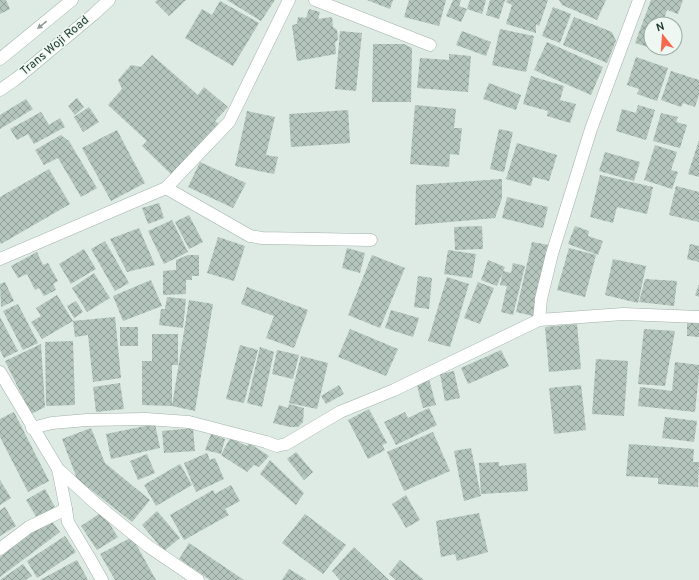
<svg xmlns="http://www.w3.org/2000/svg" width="699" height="580" font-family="Overpass,sans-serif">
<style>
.building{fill:url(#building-cross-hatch)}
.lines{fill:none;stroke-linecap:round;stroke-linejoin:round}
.street-casing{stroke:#a1b2aa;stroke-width:13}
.secondary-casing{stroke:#9cb6ab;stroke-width:13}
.street{stroke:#fff;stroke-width:12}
.secondary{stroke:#fff;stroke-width:12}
.oneway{fill:#8f9c98}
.labels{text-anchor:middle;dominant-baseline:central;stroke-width:3;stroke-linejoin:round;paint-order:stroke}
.street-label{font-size:12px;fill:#1f3a30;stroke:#eef7f2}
</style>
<defs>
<pattern id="building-cross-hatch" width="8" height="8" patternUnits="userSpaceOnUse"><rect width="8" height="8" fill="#b3c5bc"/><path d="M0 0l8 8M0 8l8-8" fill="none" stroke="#91a199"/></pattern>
</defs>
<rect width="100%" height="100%" fill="#deeae4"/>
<g class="building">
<path d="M0,0H6L10,9L0,14Z"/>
<path d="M157,0H186L169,16L155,2Z"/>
<path d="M227,0H275L261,21Z"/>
<path d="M367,0H393L390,9Z"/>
<path d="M409,0H446L439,26L404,17Z"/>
<path d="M453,0H461L459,6L467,9L461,22L446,16Z"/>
<path d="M470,0H486L482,14L467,9Z"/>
<path d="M490,0H505L499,19L486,15Z"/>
<path d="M507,0H548L539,26L536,24V33L506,24L512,5L506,2Z"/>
<path d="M559,0H606L597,20L562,5Z"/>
<path d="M651,0H683L678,14L667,10L662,24H651V48L635,43Z"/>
<path d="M220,1L259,23L233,66L185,38L202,9L212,15Z"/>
<path d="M553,7L571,14L560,43L542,36Z"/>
<path d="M309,9L320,12L318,19L332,17L333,27L337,30L338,39L335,43L336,54L297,61L292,25L297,24L298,17L306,18Z"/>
<path d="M574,17L612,32L616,41L607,63L563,45Z"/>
<path d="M500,29L534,36L526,72L492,65Z"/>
<path d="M340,31L362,33L356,91L335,89Z"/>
<path d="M462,31L491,42L486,56L456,45Z"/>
<path d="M547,42L603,67L591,95L534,70Z"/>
<path d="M373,44H404L412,48L411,102H372Z"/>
<path d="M449,54L471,56L468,92L417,88L420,58L449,60Z"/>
<path d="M152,55L198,95L204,87L228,107L215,121L219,124L172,175L142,146L147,141L108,105L122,89L118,80L131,65L141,67Z"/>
<path d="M636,57L668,68L657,101L637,94L639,89L627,85Z"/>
<path d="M671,71L699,80V95L695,107L683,103L681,107L661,100Z"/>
<path d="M531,76L564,86L560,100L576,104L570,123L547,116L548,111L523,104Z"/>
<path d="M489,83L521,95L516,110L483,99Z"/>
<path d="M77,98L84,107L75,115L68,106Z"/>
<path d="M26,99L33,109L0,129V115Z"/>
<path d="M415,105L456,109L454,128H462L459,155L450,154L449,167L410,164Z"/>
<path d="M638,105L655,110L646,140L616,131L622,109L636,113Z"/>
<path d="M89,107L99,122L83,132L74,117Z"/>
<path d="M348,110L350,143L291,147L289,114Z"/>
<path d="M247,111L275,117L266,155L278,157L274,174L235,166Z"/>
<path d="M41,112L49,125L60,118L65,127L34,144L28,134L17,140L10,129Z"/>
<path d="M661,113L678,117L676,122L687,125L680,148L653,141Z"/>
<path d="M499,129L513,132L504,172L490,169Z"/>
<path d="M117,130L145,183L111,201L82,148Z"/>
<path d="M61,135L69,141L97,188L81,197L58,158L44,165L35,150Z"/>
<path d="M699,140V177L688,174Z"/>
<path d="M517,143L557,155L549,181L533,177L531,186L506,179Z"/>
<path d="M655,145L677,152L671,170L678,172L672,189L644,180Z"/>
<path d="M605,152L640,162L634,181L599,171Z"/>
<path d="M200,162L246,183L233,208L188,187Z"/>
<path d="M49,169L70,204L1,244L0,242V197Z"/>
<path d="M600,175L653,187L647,214L617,207L613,223L590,217Z"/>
<path d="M502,179V198L495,218L415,225L416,185Z"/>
<path d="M676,186L699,192V222L669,215Z"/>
<path d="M507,197L548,207L543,228L502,218Z"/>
<path d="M159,203L164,218L148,224L142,208Z"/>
<path d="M189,215L203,242L189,249L175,222Z"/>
<path d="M172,220L188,252L164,264L148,231Z"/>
<path d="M482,226L483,249L455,250L454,227Z"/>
<path d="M575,226L589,231L588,236L603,241L598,255L568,244Z"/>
<path d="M139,228L155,265L127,272L110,239Z"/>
<path d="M218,237L245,246L234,281L207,273Z"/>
<path d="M105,241L129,283L115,291L91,249Z"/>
<path d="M532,242L549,245L533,316L516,312Z"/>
<path d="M690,244L699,246V262L687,259Z"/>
<path d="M347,248L365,253L360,273L342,268Z"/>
<path d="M569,248L596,255L585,297L557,290Z"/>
<path d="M84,249L96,269L71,284L59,264Z"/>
<path d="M448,250L476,254L472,278L444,274Z"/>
<path d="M37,252L43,265L48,263L58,281L53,284L56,290L44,296L39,288L35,290L27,274L18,278L11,266Z"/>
<path d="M188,255H199V276H192V280H186V294L163,295V271L176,270V260Z"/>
<path d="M372,255L405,268L380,328L348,315Z"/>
<path d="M613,259L646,266L638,303L605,295Z"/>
<path d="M488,260L505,267L497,286L481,280Z"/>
<path d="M513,263L525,266L513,315L501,312L507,286L500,285L503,271L511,273Z"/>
<path d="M94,273L110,298L87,312L72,288Z"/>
<path d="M418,276L432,278L429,309L414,307Z"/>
<path d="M447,277L469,284L450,347L428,341Z"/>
<path d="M645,279L677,281L674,306L639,302Z"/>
<path d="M151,280L162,306L123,321L113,296Z"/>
<path d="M5,282L14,301L1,307L0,284Z"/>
<path d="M478,282L494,288L480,324L464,318Z"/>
<path d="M699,284V297L695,295Z"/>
<path d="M247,287L308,310L294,348L266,338L274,316L241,304Z"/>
<path d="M57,295L73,321L42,339L31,322L41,316L36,308Z"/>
<path d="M167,297L186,299L183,328L159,325L161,309H165Z"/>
<path d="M189,300L213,304L195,411L172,406Z"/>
<path d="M76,301L83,312L74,318L67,306Z"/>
<path d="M18,304L38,343L23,350L3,311Z"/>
<path d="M391,310L419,318L413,337L385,328Z"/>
<path d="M0,317L18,351L4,358L0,350Z"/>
<path d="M115,317L121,378L93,382L88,335L75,337L73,321Z"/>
<path d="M687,322L699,323V337L687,336Z"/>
<path d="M577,324L581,369L549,372L545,327Z"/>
<rect x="120" y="327" width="18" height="19"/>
<path d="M350,329L398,349L386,376L338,357Z"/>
<path d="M644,329L675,331L665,386L638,384Z"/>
<path d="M152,334H178V365H172V406L142,405V361H152Z"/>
<path d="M73,341L75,405L46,406L45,342Z"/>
<path d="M41,344L45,407L31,414L5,361Z"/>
<path d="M240,345L258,350L244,403L226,399Z"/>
<path d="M260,347L274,352L262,407L247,403Z"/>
<path d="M277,350L299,355L293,379L272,374Z"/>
<path d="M501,350L509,366L468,384L461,368Z"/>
<path d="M301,356L328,363L317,409L289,403Z"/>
<path d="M596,359L628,361L624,416L592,414Z"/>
<path d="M675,362L699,365V373L695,412L638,406L640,387L672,391Z"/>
<path d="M454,371L460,398L445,401L440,374Z"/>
<path d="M429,379L436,405L423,408L416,382Z"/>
<path d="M120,383L124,409L96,412L93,387Z"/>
<path d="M339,385L344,394L326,404L321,396Z"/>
<path d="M581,385L586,430L554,434L549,388Z"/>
<path d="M289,404L304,408L303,422L298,427H290L273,423L279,405L288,408Z"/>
<path d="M429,408L437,425L396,445L384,422L405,412L408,418Z"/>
<path d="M369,409L387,443L382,445L385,450L368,459L348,420Z"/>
<path d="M14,412L49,481L28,492L0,437V419Z"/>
<path d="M665,417L697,421L694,442L662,438Z"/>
<path d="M155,424L160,448L111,459L106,434Z"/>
<path d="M91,428L105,463L150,500L132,522L77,479L62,439Z"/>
<path d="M193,428L195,451L164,453L162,431Z"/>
<path d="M433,432L450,471L404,491L387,452Z"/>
<path d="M211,434L225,439L221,454L205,450Z"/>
<path d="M230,438L247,446L249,443L269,456L259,467L254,465L247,472L221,455Z"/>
<path d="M629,444L694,449L693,462H699L698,487L658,484V478L626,476Z"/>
<path d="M471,448L481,496L464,501L454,451Z"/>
<path d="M296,452L313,472L304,480L287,459Z"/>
<path d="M207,453L210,460L215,458L224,479L196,492L184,463Z"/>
<path d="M147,454L155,473L138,480L130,461Z"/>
<path d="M270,460L304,493L296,505L260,474Z"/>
<path d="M499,462V466L526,463L528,491L481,494L479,463Z"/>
<path d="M180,464L192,485L156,506L144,485Z"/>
<path d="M0,480L11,498L0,505Z"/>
<path d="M231,485L240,501L225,509L229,515L184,540L170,515L213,490L215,494Z"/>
<path d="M45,489L55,507L37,518L26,500Z"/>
<path d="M406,495L420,520L406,528L392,504Z"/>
<path d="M5,507L16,526L0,536V510Z"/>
<path d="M157,511L180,538L164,551L142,525Z"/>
<path d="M102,512L118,537L97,550L81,526Z"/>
<path d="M479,513L488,552L457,561L455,554L441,557L436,521Z"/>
<path d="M305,514L346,545L323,574L282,543Z"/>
<path d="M50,519L60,532L0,577V557Z"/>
<path d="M65,536L76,552L37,578L27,561Z"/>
<path d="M132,537L156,580H115L100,554Z"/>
<path d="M189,543L244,580H210L179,559Z"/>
<path d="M354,547L389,580H340L332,571Z"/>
<path d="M77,560L88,580H40Z"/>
<path d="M400,560L424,580H396L389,574Z"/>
<path d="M23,564L32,576L26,580H0Z"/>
<path d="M289,569L307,580H282Z"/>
</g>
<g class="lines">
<g class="street-casing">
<g id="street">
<path d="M315,0L430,45"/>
<path d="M166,188L250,236L262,238L371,240"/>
<path d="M0,259L166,188L229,122L289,0"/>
<path d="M539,320L541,299L552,254L591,129L639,0"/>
<path d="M0,372L58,469L95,503L148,546L198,580"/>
<path d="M32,428L52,423L87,420L146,419L189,422L266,442L277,446L286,444L340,412L394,390L539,320L623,314L699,317"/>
<path d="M58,469L66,509L68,522L89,557L102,580"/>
<path d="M0,549L29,527L66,509"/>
</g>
</g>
<g class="secondary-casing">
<g id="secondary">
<path d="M0,59L72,0"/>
<path d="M0,90L16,79L94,14L109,0"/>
</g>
</g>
<use href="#street" class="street"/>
<use href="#secondary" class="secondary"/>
</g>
<defs><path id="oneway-solid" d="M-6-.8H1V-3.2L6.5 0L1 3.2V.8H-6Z"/></defs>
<use class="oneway" href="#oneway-solid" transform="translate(42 25) rotate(141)"/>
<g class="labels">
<g class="street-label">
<text transform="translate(55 46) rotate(-40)">Trans Woji Road</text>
</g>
</g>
<g transform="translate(663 36) rotate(343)"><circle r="19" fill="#eef7f2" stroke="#9baba4"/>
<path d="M0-3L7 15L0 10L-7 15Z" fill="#f8684d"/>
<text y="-6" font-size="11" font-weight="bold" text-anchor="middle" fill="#1f3a30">N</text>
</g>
</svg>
